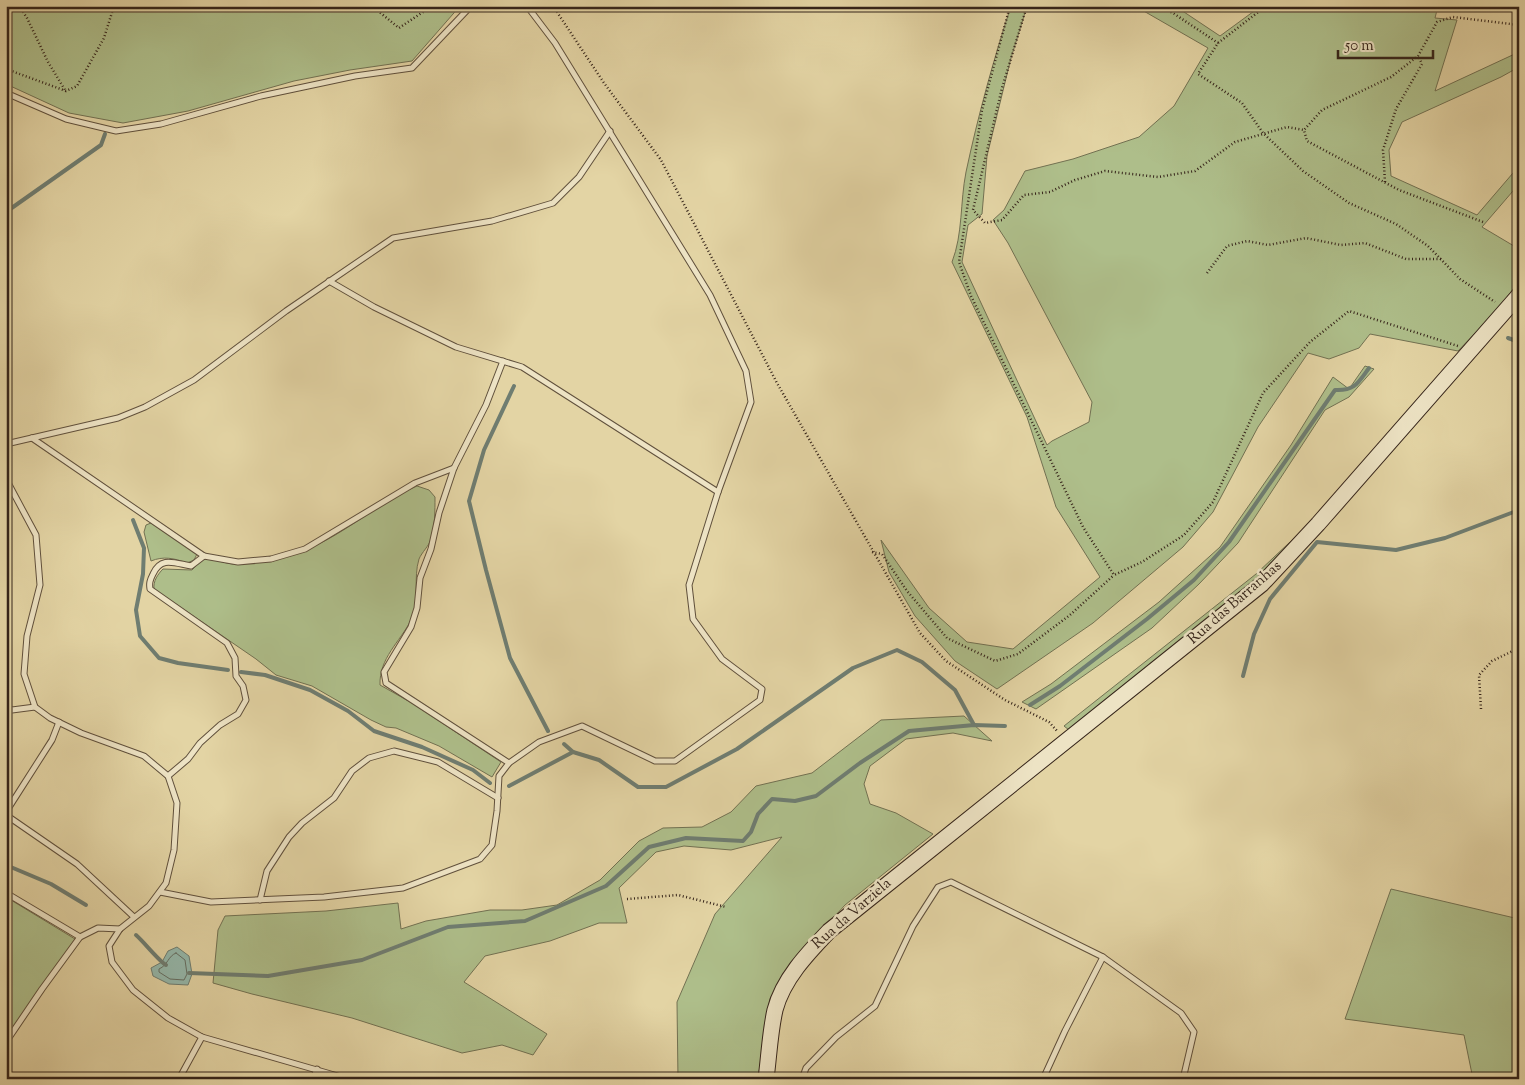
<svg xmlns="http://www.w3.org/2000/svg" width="1525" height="1085" font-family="'Sorts Mill Goudy',serif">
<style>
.green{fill:#aebe8a;stroke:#727152}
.water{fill:#95b8ab;stroke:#6f7d71}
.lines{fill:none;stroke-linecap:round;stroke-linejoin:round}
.shore{stroke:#656e62;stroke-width:1}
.stream{stroke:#6f7d71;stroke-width:4}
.service-casing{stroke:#60503c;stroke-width:7}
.secondary-casing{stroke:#35241a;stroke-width:17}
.path{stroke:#35241a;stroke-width:2.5;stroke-dasharray:1 2.5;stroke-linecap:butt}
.service{stroke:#ede3c4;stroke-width:5}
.secondary{stroke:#ede3c4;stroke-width:15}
.labels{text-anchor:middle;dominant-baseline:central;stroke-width:5;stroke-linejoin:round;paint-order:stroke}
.street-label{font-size:15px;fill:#35241a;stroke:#ede3c4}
</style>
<rect width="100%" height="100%" fill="#e3d4a4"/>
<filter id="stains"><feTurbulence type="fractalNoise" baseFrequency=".004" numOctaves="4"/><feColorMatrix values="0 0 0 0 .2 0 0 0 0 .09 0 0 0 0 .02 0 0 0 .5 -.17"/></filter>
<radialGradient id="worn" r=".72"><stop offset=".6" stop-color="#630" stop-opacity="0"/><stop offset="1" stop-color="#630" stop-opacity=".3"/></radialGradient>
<g class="green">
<path d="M6,6H460L412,61L350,70L294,81L188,111L123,123L69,113L6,84Z"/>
<path d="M1011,6H1027L1011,58L987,156L982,214L968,225L962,262L1047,445L1052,441L1089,422L1092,402L1008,243L993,220L1004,210L1025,171L1073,159L1139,137L1174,106L1208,48L1135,6H1175L1220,36L1261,6H1438L1435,18L1457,20L1435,91L1519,52V67L1501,77L1402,122L1389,150L1391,176L1477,215L1519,166V184L1482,227L1519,249V281L1499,308L1458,351L1370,334L1359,348L1329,359L1308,353L1258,427L1213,512L1183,547L1093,623L997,689L955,661L915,616L889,572L881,540L929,608L967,642L1013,649L1100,577L1056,507L1027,417L952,262C963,234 960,202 966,172C978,116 993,61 1011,6Z"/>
<path d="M1365,366L1374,369L1349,397L1325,410L1238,543L1199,584L1152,628L1036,709L1022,702L1051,684L1159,602L1220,547L1291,445L1333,377L1349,389Z"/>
<path d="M417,486L429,490L435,497C435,511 435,526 431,539C429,546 422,552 419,559C413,578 420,600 411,620C400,642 379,658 380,685L412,703L501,762L492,777L439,746L396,728L386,727L371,720L312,686L276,675L256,659L154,589C153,581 158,574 163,569L192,570L203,559C213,558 223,563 233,564C246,565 270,560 283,557C333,546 371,506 417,486Z"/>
<path d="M151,523L197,554L194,560L187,563C174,558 163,556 151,561L144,532L146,525Z"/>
<path d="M1306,527L1260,576L1169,653L1069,730L1064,726L1256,574Z"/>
<path d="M964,716L992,741L953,733L906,739L870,766L864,784L870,804L896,813L933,834L845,905L790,965L770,999L758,1079H678L677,1002L715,914L782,837L731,850L684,846L656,852L619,888L627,923H599L550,941L485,956L464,982L547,1034L533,1055L502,1045L462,1053L352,1018L252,994L213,983L218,930L225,916L326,911L398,903L401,929L426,921L490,910H522L557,905L600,880L639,841L663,828L702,827L731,812L756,786L812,773L881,720Z"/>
<path d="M1391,889L1519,919V1079H1473L1464,1035L1345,1019Z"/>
<path d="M6,897L75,939L6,1039Z"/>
</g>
<path class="water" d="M177,947L189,956L192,974L188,985L169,984L153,976L151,968L162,962L168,951Z"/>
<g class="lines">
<path class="shore" d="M176,953L185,960L187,974L184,980L170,979L159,972V969C168,965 168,956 176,953Z"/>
<g class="stream">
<path d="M6,212L101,145L105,134"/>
<path d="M1508,338L1519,342"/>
<path d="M514,386L484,450L469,501L486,570L510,658L548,731"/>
<path d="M133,520L144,548L143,574L136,610L140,636L159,658L178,663L228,670"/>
<path d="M241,672L265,675L310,690L348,711L374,731L422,747L473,770L490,783"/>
<path d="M1243,676L1254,634L1270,599L1317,542L1396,550L1445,538L1519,510"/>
<path d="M1030,705L1060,686L1147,619L1194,580L1229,542L1335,390C1355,391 1358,383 1369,368"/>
<path d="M564,744L573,752"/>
<path d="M509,786L573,752L599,760L638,787H666L737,749L853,668L897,650L922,662L955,690L974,725"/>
<path d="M6,865L51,884L86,905"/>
<path d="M136,935C144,942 159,961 166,965"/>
<path d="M189,973L268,976L362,960L448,927L525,921L606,886L649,847L686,838L743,841L751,832L758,814L772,799L795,801L816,796L860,763L909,731L974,725L1005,726"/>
<path d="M174,1079L177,1077"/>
</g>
<g class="service-casing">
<g id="service">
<path d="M6,93L66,119L116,131L161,124L261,96L355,76L412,68L471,6"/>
<path d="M329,281L374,307L456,347L522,367L718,492"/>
<path d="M503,361L486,405L454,468L439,513L431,549L420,578L417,608L411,627L384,672L386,683L509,763"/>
<path d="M32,438L204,556L238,562L271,559L305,549L415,483L454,468"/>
<path d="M6,444L118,418L145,407L194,380L286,311L393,238L492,221L553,203L579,177L610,131"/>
<path d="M6,479L36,535L40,585L27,636L24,674L35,707L50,718L81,733L144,756L168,776L177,803L174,850L166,883L149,906L120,929L109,946L112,962L133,990L168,1018L202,1037L348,1079"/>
<path d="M6,706L12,710L35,707"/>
<path d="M168,776L188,759L200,743L220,725L238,714L246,700L243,686L236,676L235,658L227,643L150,589C149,583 150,580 153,574C161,556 174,563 191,566L204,556"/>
<path d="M6,812L52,740L59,722"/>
<path d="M6,815L77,864L134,917"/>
<path d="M160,892L211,902L324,897L403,888L480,859L492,845L497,811L499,776L509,763L539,742L582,726L655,761H675L760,700L762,689L722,659L693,619L689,585L718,492L751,402L746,371L710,295L555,43L527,6"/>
<path d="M6,893L80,937"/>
<path d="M260,900L267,871L289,837L302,823L334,798L352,771L369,758L394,751L438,762L498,798"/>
<path d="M6,1042L42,989L80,937L98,928L120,929"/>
<path d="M179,1079L202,1037"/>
<path d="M313,1079L317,1069"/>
<path d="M802,1079L806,1068L836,1037L875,1006L913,926L938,887L951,882L1103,957L1181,1013L1194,1032L1183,1079"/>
<path d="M1043,1079L1065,1031L1103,957"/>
</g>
</g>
<g class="secondary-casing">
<path id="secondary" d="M766,1079C769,1056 770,1032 775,1010C783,979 808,953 829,931L1262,584L1318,524L1519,295"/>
</g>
<g class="path">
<path d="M19,6L27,18L48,62L65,90"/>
<path d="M372,6L399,28L432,6"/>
<path d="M553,6L604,83L661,160L777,383L920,633L946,661L1005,700L1049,722L1058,732"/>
<path d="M1010,6L982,110L959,262L971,296L1083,527L1114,575L1142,562L1184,535L1213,502L1263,393L1310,342L1349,311L1458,346"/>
<path d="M1027,6L1002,88L973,210L985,223L1002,220L1024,195L1050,192L1075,180L1105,171L1158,177L1195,171L1235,142L1287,127L1304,130"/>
<path d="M1158,6L1173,13L1218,43"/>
<path d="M1266,6L1218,43L1198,74L1242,103L1263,133L1303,171L1349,203L1396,224L1428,246L1460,279L1495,302"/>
<path d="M6,69L66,91L77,86L104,38L114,6"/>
<path d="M1385,182L1383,150L1396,109L1422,64L1418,56"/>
<path d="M1483,222L1399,190L1307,141L1304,130L1322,110L1391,77L1418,56L1437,22L1453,17L1519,25"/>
<path d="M1207,273L1227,246L1247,241L1268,245L1306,238L1341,245L1365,243L1406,259H1441"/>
<path d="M872,552L882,554L907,591L947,638L995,661L1018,654L1070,615L1114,575"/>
<path d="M1481,709L1479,675L1492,661L1519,648"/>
<path d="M627,899L678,895L726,907"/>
</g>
<use href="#service" class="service"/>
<use href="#secondary" class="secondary"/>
</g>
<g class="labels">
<g class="street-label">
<text transform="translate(1235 603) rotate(-41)">Rua das Barranhas</text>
<text transform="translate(852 914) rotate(-41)">Rua da Varziela</text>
</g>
</g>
<rect width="1525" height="1085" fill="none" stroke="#e3d4a4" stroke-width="25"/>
<rect x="8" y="8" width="1510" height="1070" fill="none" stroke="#35241a" stroke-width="2.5"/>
<rect x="12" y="12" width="1500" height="1060" fill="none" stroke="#35241a"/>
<path d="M1338 50v8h95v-8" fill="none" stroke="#35241a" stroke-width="2.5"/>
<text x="1345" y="50" font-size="15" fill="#35241a" stroke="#ede3c4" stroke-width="4" paint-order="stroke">50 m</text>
<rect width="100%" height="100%" filter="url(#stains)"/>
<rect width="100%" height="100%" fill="url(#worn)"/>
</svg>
